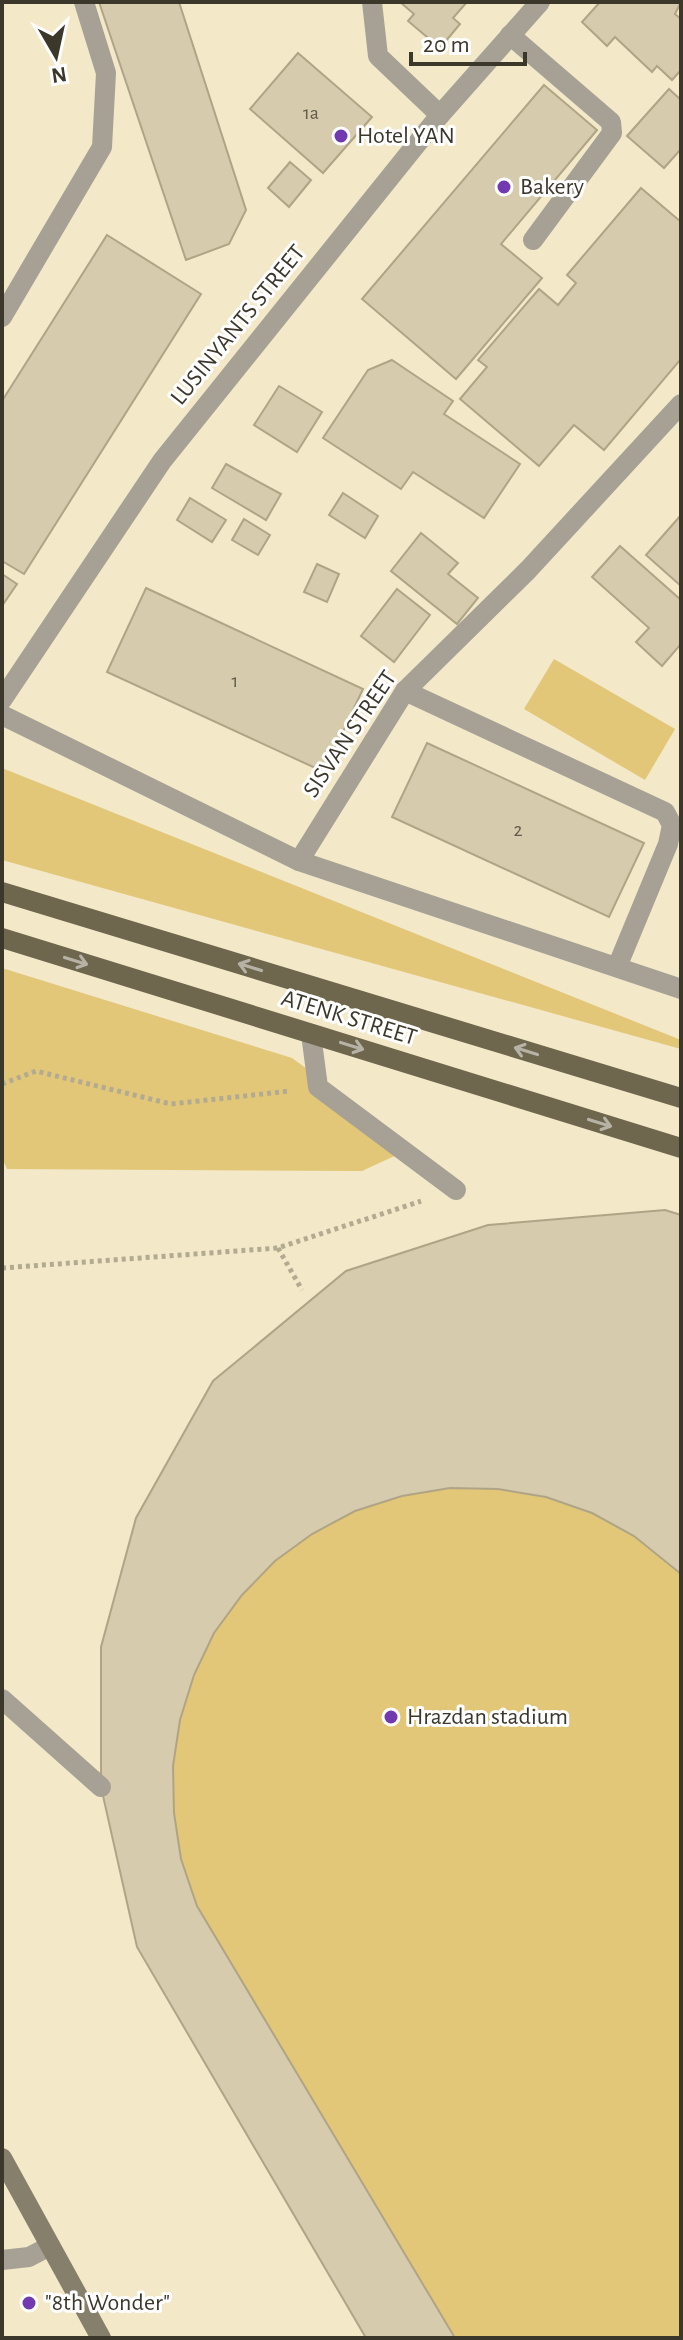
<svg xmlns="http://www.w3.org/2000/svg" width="683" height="2340" font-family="'Alegreya Sans',sans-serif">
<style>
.green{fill:#e2c778}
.building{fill:#d6cbac;stroke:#afa586;stroke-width:2}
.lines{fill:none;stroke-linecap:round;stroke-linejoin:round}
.path{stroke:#b3ab91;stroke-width:5;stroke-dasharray:4 4;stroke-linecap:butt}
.lane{stroke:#a6a194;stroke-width:20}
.street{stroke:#a6a194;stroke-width:20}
.secondary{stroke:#867f6b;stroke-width:20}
.primary{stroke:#6f664e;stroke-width:20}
.oneway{stroke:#b7b2a6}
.poi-dot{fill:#713ab1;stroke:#fff;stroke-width:3}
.labels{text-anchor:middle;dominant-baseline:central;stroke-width:6;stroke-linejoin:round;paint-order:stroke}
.number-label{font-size:20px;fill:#625c4b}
.poi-label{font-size:24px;fill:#3c372b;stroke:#fff;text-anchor:start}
.street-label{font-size:24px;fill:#3c372b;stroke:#fff}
</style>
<rect width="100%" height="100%" fill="#f3e8c8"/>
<g class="green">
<path d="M554,659L675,729L645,780L524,709Z"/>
<path d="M2,768L681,1040V1049L2,860Z"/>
<path d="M2,968L292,1058L414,1147L362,1171L7,1169L2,1158Z"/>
<path d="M681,1215V2338H366L137,1947L101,1787V1647L136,1518L213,1381L346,1271Z"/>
</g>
<g class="building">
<path d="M99,2H179L246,210L229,244L186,260Z"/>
<path d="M400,2H467L453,18L460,24L440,48L408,21L414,14Z"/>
<path d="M600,2H681L675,14L681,19V70L672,80L657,66L652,72L615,37L607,46L582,22Z"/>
<path d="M298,53L372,117L323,173L250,109Z"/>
<path d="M544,85L597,130L501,244L542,278L456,379L362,299Z"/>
<path d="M669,89L681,100V149L664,168L627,136Z"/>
<path d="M290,162L311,180L289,207L268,188Z"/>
<path d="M641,188L681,222V359L604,450L574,425L539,466L460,399L487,367L478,360L539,289L558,305L576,283L567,275Z"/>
<path d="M107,235L201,294L24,574L2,561V401Z"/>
<path d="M392,360L453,401L444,414L520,464L484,518L413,472L401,489L323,438L368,370Z"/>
<path d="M279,386L322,412L297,452L254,425Z"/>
<path d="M226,464L281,494L266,520L212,488Z"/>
<path d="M343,493L378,516L365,538L329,515Z"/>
<path d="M190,498L226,520L212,542L177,520Z"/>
<path d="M681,515V586L646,555Z"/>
<path d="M244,519L270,535L258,555L232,540Z"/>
<path d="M421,533L458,563L448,574L478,598L457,624L391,571Z"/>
<path d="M620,546L681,600V644L662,666L636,642L649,628L592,577Z"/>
<path d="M317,564L339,574L327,602L304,592Z"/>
<path d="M2,574L17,584L2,606Z"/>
<path d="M146,588L363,689L324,772L107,672Z"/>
<path d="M397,589L430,615L394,662L361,636Z"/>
<path d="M427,743L644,843L609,917L392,817Z"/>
<path d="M665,1210L681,1215V1574L634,1536L592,1513L546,1497L498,1489L450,1488L402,1496L355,1511L312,1534L275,1561L242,1595L214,1633L194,1675L180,1720L173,1766L174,1813L181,1859L197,1906L455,2338H366L137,1947L101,1787V1647L136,1518L213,1381L346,1271L488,1225Z"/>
</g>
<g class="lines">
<g class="path">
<path d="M2,1084L36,1071L171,1104L290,1091"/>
<path d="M278,1248L302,1290"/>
<path d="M2,1268L278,1248L421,1201"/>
</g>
<g class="lane">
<path d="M510,35L611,122L612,133L533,240"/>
<path d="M2,317L102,147L106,73L84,2"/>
<path d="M405,691L665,812L672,825L668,844L617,967"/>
<path d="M311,1034L318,1087L456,1190"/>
<path d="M2,1699L101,1787"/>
<path d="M2,2260L29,2257L50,2246"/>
</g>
<g class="street">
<path d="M372,2L378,56L440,115"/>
<path d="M2,700L162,461L440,115L540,2"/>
<path d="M2,715L299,861L681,989"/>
<path d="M299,861L405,691L528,570L681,404"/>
</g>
<path class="secondary" d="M2,2158L101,2338"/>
<g class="primary">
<path d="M2,892L681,1098"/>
<path d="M2,938L681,1148"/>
</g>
</g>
<defs><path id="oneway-shaft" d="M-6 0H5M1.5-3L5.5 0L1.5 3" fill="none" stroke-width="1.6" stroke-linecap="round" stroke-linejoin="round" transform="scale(2)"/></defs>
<g class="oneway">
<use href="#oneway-shaft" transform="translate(76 961) rotate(17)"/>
<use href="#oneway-shaft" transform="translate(250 967) rotate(-163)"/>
<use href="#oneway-shaft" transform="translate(352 1046) rotate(17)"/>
<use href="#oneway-shaft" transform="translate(526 1051) rotate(-163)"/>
<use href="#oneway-shaft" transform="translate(600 1123) rotate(17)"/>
</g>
<g class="poi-dot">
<circle cx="341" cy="136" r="8"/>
<circle cx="504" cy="187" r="8"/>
<circle cx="391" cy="1717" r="8"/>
<circle cx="29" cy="2303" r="8"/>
</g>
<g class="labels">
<g class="number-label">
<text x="311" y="113">1a</text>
<text x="235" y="681">1</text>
<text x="518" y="830">2</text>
</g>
<g class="poi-label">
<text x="357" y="136">Hotel YAN</text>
<text x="520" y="187">Bakery</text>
<text x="407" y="1717">Hrazdan stadium</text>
<text x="45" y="2303">"8th Wonder"</text>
</g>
<g class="street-label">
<text transform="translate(238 325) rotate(-51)">LUSINYANTS STREET</text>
<text transform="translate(350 734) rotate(-56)">SISVAN STREET</text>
<text transform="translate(349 1018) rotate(17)">ATENK STREET</text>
</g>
</g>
<rect width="683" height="2340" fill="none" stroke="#3c372b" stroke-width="8"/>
<g transform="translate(56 56) rotate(171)" stroke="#ffffff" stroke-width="6" paint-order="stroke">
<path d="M0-6L14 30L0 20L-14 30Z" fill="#3c372b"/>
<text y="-12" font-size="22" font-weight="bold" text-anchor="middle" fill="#3c372b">N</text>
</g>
<path d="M411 52v12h114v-12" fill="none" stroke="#3c372b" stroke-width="4"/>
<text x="423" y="52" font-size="24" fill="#3c372b" stroke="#ffffff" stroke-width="6" paint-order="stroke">20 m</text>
</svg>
